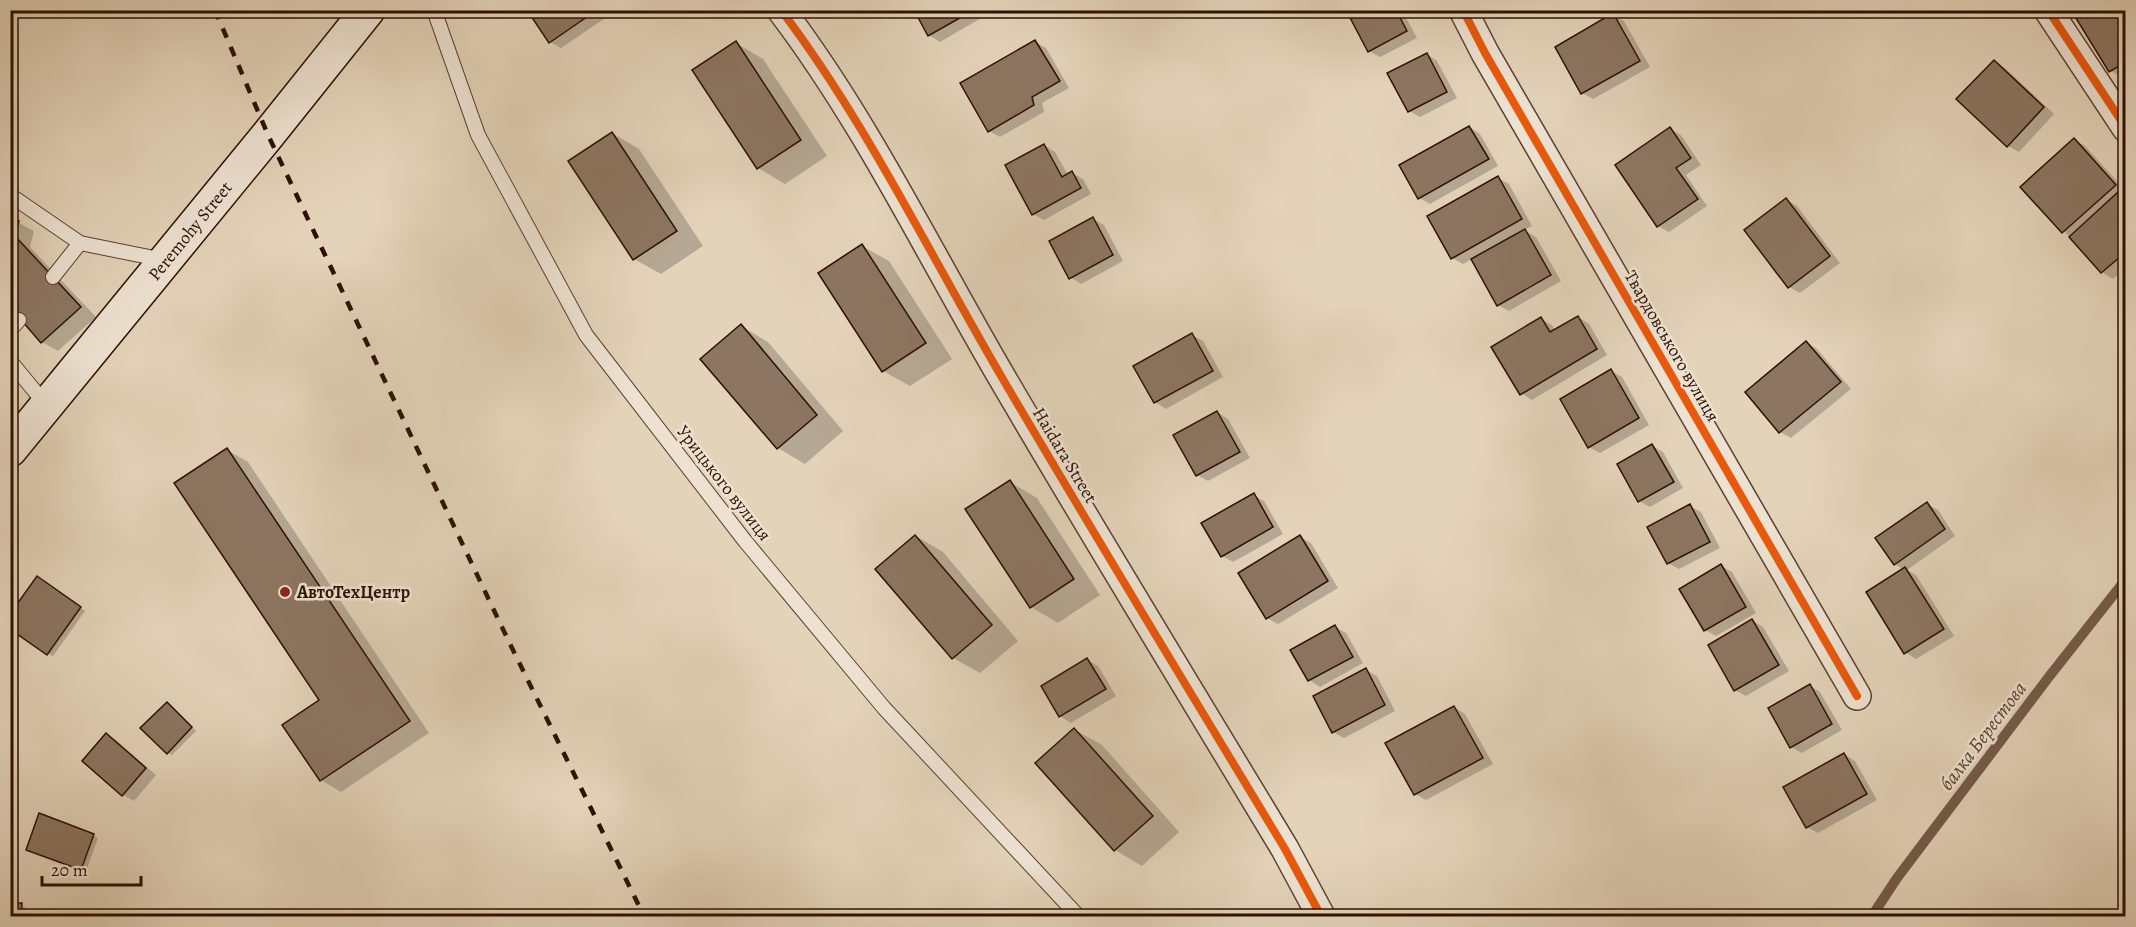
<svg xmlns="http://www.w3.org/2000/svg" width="2136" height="927" font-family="Alegreya,serif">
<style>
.shadow{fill:#0003}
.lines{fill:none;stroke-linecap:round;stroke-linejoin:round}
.stream{stroke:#755c4a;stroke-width:10}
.building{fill:#8c7561;stroke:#2e0f01;stroke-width:1.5}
.lane-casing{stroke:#5b402f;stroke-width:16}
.street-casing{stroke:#5b402f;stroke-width:30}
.secondary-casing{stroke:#2e0f01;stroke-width:36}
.lane{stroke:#ede2d2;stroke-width:14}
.street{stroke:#ede2d2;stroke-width:27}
.secondary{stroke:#ede2d2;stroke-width:33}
.rail{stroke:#2e0f01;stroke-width:4.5;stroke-dasharray:10 10;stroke-linecap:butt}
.cycleway-casing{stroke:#ede2d2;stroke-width:11}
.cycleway{stroke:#e8590c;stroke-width:8}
.poi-dot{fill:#8f2418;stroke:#ede2d2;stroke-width:2}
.labels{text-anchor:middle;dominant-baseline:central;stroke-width:5;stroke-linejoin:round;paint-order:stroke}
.street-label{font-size:18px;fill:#2e0f01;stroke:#ede2d2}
.poi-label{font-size:18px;font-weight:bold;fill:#2e0f01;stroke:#ede2d2;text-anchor:start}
.water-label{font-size:20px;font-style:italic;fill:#5e4331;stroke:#ede2d2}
</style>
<rect width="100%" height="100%" fill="#e3d3b9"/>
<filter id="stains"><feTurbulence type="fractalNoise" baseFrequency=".00333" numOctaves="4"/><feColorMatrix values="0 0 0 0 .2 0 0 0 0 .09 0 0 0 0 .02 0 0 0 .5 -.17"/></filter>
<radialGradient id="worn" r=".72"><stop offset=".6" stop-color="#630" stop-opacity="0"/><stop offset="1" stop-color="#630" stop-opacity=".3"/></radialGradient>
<g class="shadow">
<path d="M529,10H617L561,48L550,42Z"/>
<path d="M915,10H995L940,42L929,35Z"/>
<path d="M1348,10H1402L1417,38L1380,57L1369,51Z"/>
<path d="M2126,10V74L2121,77L2111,71Z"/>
<path d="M1613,15L1624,21L1650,67L1593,99L1582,93Z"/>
<path d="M1035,42L1046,48L1069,88L1042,103L1044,112L1000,137L989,131Z"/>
<path d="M736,43L763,59L827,156L785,184L758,168Z"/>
<path d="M1427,54L1437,61L1457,98L1420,117L1409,111Z"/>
<path d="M1994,62L2005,68L2054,114L2019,152L2008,146L1959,99Z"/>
<path d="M1469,127L1480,134L1498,166L1430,204L1419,198Z"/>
<path d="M1670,129L1681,135L1701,165L1686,175L1707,206L1669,232L1658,226Z"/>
<path d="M612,133L639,149L703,246L661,274L634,259Z"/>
<path d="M2075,140L2085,146L2126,191L2122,195L2126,197V268L2113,279L2102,272L2023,187Z"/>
<path d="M1044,145L1055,152L1068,175L1072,173L1083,179L1091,194L1044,220L1033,214Z"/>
<path d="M1498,178L1509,184L1532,226L1524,230L1536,237L1561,281L1509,311L1498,305L1472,259L1463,264L1452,258Z"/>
<path d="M1786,200L1797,206L1840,263L1800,293L1789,287Z"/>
<path d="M10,218L34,231L30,247L96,317L58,351L42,342L10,305Z"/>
<path d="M1093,219L1104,225L1123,261L1081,284L1070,277Z"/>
<path d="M862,246L889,261L952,359L910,386L883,371Z"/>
<path d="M1578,317L1589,324L1607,355L1532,400L1521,393L1541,319L1552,325L1555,331Z"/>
<path d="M741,326L768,342L843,431L805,464L778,448Z"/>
<path d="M1192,335L1203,341L1223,377L1166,409L1155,402Z"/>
<path d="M1806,342L1817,349L1851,389L1791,438L1780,432L1747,392Z"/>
<path d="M1611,371L1622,377L1649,425L1600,453L1589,447Z"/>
<path d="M1217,412L1228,419L1250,458L1208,481L1197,475Z"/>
<path d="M1652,446L1663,452L1683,488L1650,507L1639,501Z"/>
<path d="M227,450L248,462L429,733L341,792L321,780L322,700Z"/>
<path d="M1010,482L1037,498L1100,595L1058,623L1031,607Z"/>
<path d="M1253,495L1264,501L1283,534L1233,562L1222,556Z"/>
<path d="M1927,504L1938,510L1955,536L1907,570L1916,575L1954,636L1916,659L1905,652L1904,570L1895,564Z"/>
<path d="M1690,506L1701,512L1720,548L1679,569L1668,563Z"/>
<path d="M916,536L943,552L1018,641L980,673L953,658Z"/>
<path d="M1300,537L1311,543L1338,588L1278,624L1267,618Z"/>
<path d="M1721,566L1732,572L1756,613L1716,636L1705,630Z"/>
<path d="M43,581L85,611L53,656L48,654Z"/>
<path d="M1752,620L1763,627L1789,671L1746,696L1735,690Z"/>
<path d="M1335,627L1346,633L1363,663L1320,687L1309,680L1292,650Z"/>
<path d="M1087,660L1098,666L1116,696L1071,723L1060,716L1043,687Z"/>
<path d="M1366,670L1377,676L1395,711L1344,738L1333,732Z"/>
<path d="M1810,686L1820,692L1842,730L1802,753L1791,747Z"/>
<path d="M167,704L196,731L172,755L168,752Z"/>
<path d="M1454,707L1465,714L1493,764L1426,800L1415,794Z"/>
<path d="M1075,730L1102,745L1179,832L1142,866L1115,850Z"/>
<path d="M106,735L117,741L156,775L134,801L123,795L84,761Z"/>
<path d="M1844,754L1855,761L1877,800L1818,833L1807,827Z"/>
<path d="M93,835L98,838L86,871L28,850Z"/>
<path d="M10,904L21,905L26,908V916H10Z"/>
</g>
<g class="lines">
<path class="stream" d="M1872,916L1897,878L2048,678L2126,579"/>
</g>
<g class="building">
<path d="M527,10H597L549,43Z"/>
<path d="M914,10H974L928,36Z"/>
<path d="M1346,10H1396L1407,31L1368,52Z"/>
<path d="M2071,10H2126V62L2109,72Z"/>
<path d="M1613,13L1640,61L1581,94L1555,47Z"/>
<path d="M1035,40L1060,81L1032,97L1034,105L988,132L960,83Z"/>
<path d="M736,41L801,140L757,169L692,70Z"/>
<path d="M1427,53L1447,92L1408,112L1387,73Z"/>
<path d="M1994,60L2044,107L2007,147L1956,99Z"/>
<path d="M1469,126L1489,159L1418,199L1399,165Z"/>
<path d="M1670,127L1691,158L1676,168L1698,199L1657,227L1615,165Z"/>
<path d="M612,132L677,231L633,260L568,161Z"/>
<path d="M2074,138L2116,185L2062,233L2020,187Z"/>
<path d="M1044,144L1062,177L1072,171L1081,188L1032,215L1005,165Z"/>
<path d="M1498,176L1522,219L1451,259L1427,216Z"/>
<path d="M2118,192L2126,200V252L2101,273L2069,237Z"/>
<path d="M1786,198L1830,256L1788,288L1744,230Z"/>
<path d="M10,217L19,221L15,236L81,307L41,343L10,307Z"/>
<path d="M1093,217L1113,255L1069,279L1049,241Z"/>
<path d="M1525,229L1551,275L1497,306L1471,259Z"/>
<path d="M862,244L926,343L882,372L818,273Z"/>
<path d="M1578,316L1597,349L1520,395L1491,347L1541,317L1550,332Z"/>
<path d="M741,324L817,415L777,449L700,359Z"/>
<path d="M1192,333L1213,371L1154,403L1133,366Z"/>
<path d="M1806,341L1841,382L1779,433L1745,392Z"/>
<path d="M1611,369L1639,418L1588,448L1560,399Z"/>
<path d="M1217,411L1240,452L1196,476L1173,435Z"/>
<path d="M1652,444L1674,482L1638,502L1617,464Z"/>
<path d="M227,448L410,721L320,781L282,725L319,700L174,483Z"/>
<path d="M1010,480L1074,579L1030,608L965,509Z"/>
<path d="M1254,493L1273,527L1221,557L1201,523Z"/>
<path d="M1927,502L1945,529L1894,565L1875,538Z"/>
<path d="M1690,504L1710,542L1667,564L1647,527Z"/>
<path d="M915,535L992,625L952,659L875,569Z"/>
<path d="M1300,535L1328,581L1266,619L1238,573Z"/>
<path d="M1721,564L1746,607L1704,631L1679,589Z"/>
<path d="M1905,567L1944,629L1904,654L1866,592Z"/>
<path d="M37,576L81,607L47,655L10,629V614Z"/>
<path d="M1752,619L1779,665L1734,691L1708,645Z"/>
<path d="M1335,625L1353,657L1308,681L1290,650Z"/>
<path d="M1087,658L1106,689L1059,717L1041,686Z"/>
<path d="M1366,668L1385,705L1332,733L1313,696Z"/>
<path d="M1810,684L1832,724L1790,748L1768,708Z"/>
<path d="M167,702L192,727L167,754L140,728Z"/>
<path d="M1454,706L1483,758L1414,795L1385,743Z"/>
<path d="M1074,728L1153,816L1114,851L1035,763Z"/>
<path d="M106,733L146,768L122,796L82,761Z"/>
<path d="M1844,753L1867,794L1806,828L1783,787Z"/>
<path d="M39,813L94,834L81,870L26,850Z"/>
<path d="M10,903H22L21,916H10Z"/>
</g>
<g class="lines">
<g class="lane-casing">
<g id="lane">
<path d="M434,10L478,135L586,335L745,541L884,708L1078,916"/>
<path d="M10,195L80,243"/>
<path d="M53,277L80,243L164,260"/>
<path d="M10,330L19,320"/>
<path d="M10,361L47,406"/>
</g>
</g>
<g class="street-casing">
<g id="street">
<path d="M781,10C868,125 931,257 1004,381C1096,538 1191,693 1285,849L1321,916"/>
<path d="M1463,10L1485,53L1857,696"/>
<path d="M2048,10L2126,128"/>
</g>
</g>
<g class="secondary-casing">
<path id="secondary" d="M10,450L268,135L368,10"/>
</g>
<use href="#lane" class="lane"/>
<use href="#street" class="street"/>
<use href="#secondary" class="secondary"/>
<path class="rail" d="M215,10L268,135L510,644L644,916"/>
<g class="cycleway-casing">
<g id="cycleway">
<path d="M781,10C868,125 931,257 1004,381C1096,538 1191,693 1285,849L1321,916"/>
<path d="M1463,10L1485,53L1857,696"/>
<path d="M2048,10L2126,128"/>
</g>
</g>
<use href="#cycleway" class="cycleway"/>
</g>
<circle class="poi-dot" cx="285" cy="592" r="6"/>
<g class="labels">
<g class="street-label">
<text transform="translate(190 231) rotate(-51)">Peremohy Street</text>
<text transform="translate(1672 346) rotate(60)">Твардовського вулиця</text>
<text transform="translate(1065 455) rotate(59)">Haidara Street</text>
<text transform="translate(724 483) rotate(52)">Урицького вулиця</text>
</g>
<g class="poi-label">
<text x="297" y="592">АвтоТехЦентр</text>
</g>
<g class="water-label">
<text transform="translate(1983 736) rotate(-53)">балка Берестова</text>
</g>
</g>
<rect width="2136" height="927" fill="none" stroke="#e3d3b9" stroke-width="36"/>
<rect x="12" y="12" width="2112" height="903" fill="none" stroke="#2e0f01" stroke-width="3"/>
<rect x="18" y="18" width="2100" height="891" fill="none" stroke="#2e0f01" stroke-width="1.5"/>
<path d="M42 876v9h99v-9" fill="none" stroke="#2e0f01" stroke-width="3"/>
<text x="51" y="876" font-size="18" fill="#2e0f01" stroke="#ede2d2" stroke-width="4.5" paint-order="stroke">20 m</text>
<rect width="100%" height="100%" filter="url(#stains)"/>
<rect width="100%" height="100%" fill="url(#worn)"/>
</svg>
